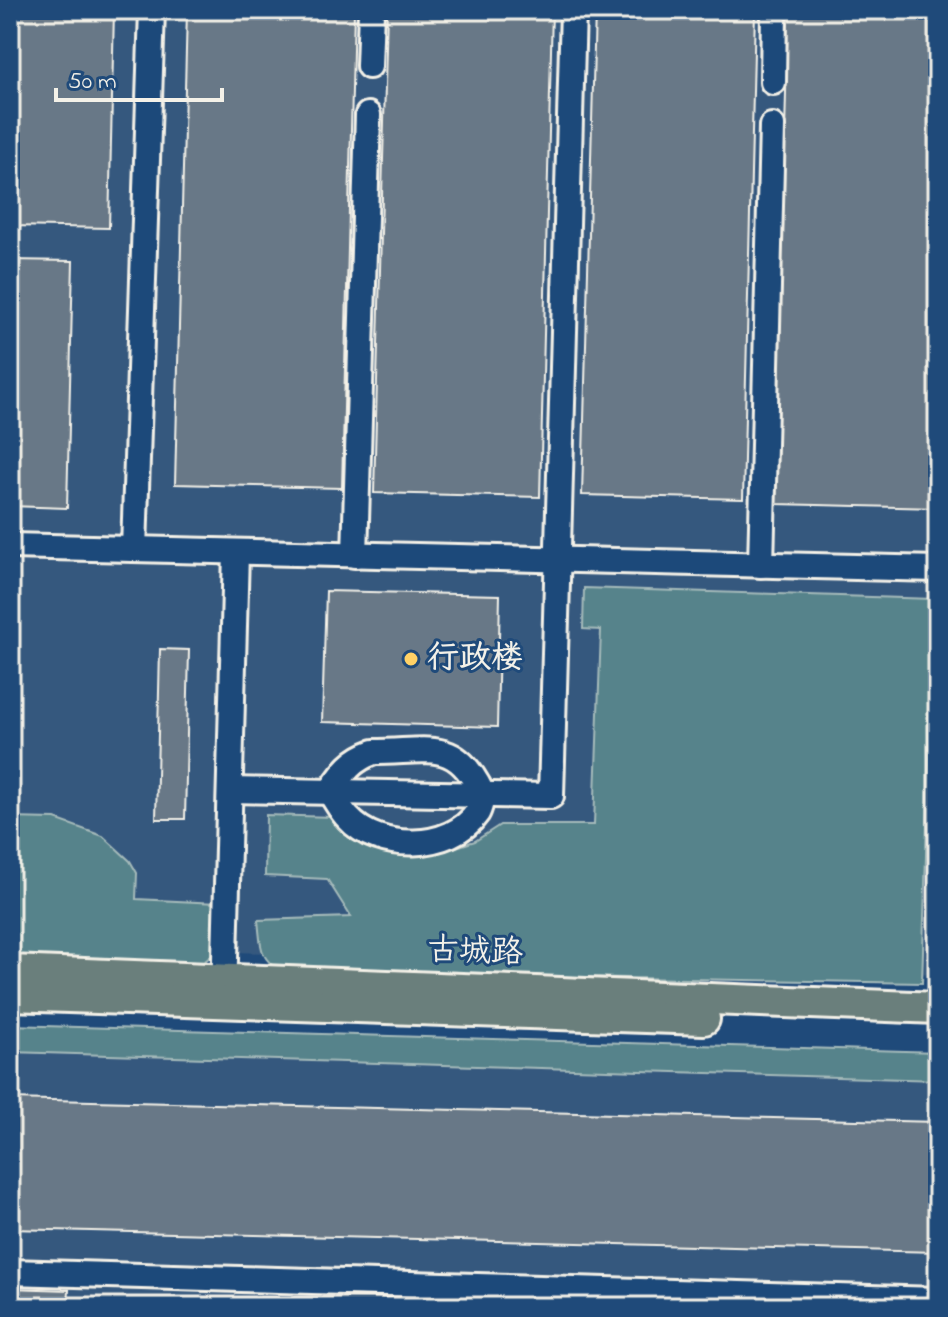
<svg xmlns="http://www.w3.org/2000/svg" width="948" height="1317" font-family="'Indie Flower','LXGW WenKai TC',sans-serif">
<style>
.built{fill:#35587e}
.green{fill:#56838b;stroke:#a5baba;stroke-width:2}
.building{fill:#687887;stroke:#f4f1e8;stroke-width:2}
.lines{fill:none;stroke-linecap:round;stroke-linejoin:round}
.minor-casing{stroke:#f4f1e8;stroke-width:30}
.major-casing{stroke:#f4f1e8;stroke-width:36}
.minor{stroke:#1f4a7a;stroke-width:24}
.major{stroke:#6b7f7c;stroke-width:30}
.poi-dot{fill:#ffd166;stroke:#1f4a7a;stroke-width:3}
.labels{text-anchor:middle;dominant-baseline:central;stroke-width:6;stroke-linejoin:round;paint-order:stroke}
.poi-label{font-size:32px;font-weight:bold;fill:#f4f1e8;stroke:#1f4a7a;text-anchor:start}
.street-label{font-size:32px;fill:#f4f1e8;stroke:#1f4a7a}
</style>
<rect width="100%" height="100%" fill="#1f4a7a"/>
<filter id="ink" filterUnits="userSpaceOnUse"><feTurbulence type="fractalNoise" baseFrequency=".0125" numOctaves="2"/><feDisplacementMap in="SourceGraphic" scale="16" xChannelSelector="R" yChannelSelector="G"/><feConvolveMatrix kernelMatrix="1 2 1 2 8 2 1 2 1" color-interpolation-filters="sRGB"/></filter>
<g filter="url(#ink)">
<g class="built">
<path d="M10,10H938V974L10,945Z"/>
<path d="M10,1052L938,1080V1307H10Z"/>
</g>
<g class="green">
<path d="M584,588L934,599L922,983L282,972C258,958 261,945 258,920L351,917L327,879L265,876L266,815L334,817L402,853L432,852L453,848L475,841L500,825H594L601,630L583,629Z"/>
<path d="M10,818L55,819L103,836L130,861L137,873L136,899L217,903C216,934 226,956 192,967L10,960Z"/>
<path d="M10,1025L938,1052V1080L10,1052Z"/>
</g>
<g class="building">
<path d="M10,10H114L109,228L10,226Z"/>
<path d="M187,10H354L342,488L175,484Z"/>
<path d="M387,10H552L540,497L374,493Z"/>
<path d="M595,10H755L743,499L582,495Z"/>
<path d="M788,10H938V508L776,504Z"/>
<path d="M10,260L73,261L67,508L10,506Z"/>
<path d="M326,591L500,595L497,727L322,722Z"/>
<path d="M160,649L189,650L185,819H156Z"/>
<path d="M10,1099L938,1122V1252L10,1229Z"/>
<path d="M10,1288L69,1290L68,1307H10Z"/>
</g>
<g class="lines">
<g class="minor-casing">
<g id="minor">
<path d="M369,66L371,10"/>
<path d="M773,82L774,10"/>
<path d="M10,546L938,569"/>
<path d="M134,549L152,10"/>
<path d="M355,555L368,115"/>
<path d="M761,565L772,126"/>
<path d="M374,752C430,752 456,737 483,795C481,800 480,808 477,813C451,851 378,852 348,818C341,811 336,801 330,792C343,773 351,760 374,752Z"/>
<path d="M230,790L551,796L573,10"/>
<path d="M224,996L236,552"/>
<path d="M10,1272L938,1300"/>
</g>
</g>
<g class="major-casing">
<g id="major">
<path d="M10,971L938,1008"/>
<path d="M10,995L704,1019"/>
</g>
</g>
<use href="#minor" class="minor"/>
<use href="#major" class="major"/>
</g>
</g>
<circle class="poi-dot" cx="411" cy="659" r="8"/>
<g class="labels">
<g class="poi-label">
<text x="427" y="659">行政楼</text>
</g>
<g class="street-label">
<text transform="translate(475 953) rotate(2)">古城路</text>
</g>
</g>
<rect width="948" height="1317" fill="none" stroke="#1f4a7a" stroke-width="40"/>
<rect x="20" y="20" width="908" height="1277" fill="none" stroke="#f4f1e8" stroke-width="3" filter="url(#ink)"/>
<path d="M56 88v12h166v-12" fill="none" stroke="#f4f1e8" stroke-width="4"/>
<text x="68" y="88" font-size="24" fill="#f4f1e8" stroke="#1f4a7a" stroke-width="6" paint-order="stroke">50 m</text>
</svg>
